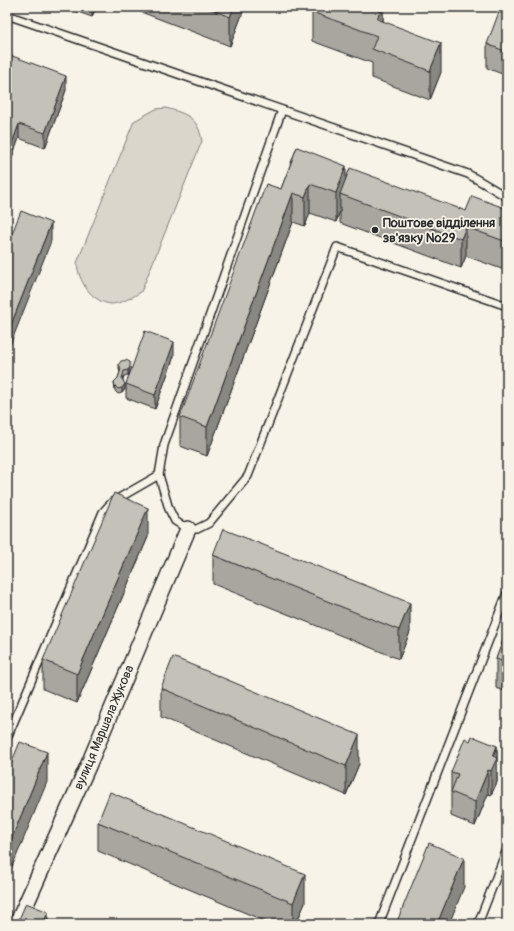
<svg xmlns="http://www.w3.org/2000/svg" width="514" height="931" font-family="Pangolin,sans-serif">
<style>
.green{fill:#dad6cc;stroke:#82807c}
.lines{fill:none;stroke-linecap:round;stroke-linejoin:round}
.lane-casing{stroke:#2b2b2b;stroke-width:10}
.street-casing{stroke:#2b2b2b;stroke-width:18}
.lane{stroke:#f7f3e8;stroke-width:7}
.street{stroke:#f7f3e8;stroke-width:15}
.wall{fill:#a9a69f;stroke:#2b2b2b}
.shaded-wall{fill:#898782;stroke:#2b2b2b}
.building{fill:#c4c1b9;stroke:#2b2b2b}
.poi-dot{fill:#2b2b2b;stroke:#f7f3e8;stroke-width:1.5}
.labels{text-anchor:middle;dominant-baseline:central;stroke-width:3.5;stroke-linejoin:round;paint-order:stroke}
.poi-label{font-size:13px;font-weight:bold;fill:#2b2b2b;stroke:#f7f3e8;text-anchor:start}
.street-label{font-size:13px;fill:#2b2b2b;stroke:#f7f3e8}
</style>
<rect width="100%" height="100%" fill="#f7f3e8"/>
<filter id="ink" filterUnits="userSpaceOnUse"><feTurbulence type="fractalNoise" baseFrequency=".025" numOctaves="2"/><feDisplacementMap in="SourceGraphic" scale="8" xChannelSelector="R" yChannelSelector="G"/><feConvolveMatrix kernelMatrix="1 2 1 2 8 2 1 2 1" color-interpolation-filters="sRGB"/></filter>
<g filter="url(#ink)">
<path class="green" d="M166,108C187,114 198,117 202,141L141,292C133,297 120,304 111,304C91,302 78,280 77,263L134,121L156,109Z"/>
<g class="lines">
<g class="lane-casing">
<g id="lane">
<path d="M7,15L468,174L507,197"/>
<path d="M282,110L164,445L159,475L169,509L175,521L188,529H197L209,523L248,476L337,247L507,306"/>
<path d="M7,738L103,512L112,502L159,475"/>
<path d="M379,924L507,593"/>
<path d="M478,924L507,849"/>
</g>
</g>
<g class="street-casing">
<g id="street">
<path id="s1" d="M17,924L88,766L188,529"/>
</g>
</g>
<use href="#lane" class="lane"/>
<use href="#street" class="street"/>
</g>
<g class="wall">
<path d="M64,7H96L92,17Z"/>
<path d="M128,7H243V12L230,46Z"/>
<path d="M383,7V21L441,72L430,100L372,78V63L312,41V12Z"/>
<path d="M507,15V76L487,68V44Z"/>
<path d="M7,54L66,90L45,148L19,138L7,171Z"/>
<path d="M297,147L346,178L466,211L507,209V271L466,256L461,268L340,223V211L336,222L310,213L305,226L293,222L207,456L180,446V417L281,189Z"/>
<path d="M174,356L155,409L126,398V384L130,372L128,375L124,376L123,380L125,389L122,393L118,394L115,391L114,382L118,378L120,372L119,369V364L130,372Z"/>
<path d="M148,537L77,703L43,689V660Z"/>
<path d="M213,555L410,632L399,659L213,584Z"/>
<path d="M507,629V692L496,688V659Z"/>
<path d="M161,688L359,764L346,795L161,717Z"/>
<path d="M470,741L497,746V782L491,795L488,794L475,826L451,816V772Z"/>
<path d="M98,822L305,903L296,924H272L98,851Z"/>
</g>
<g class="shaded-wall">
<path d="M92,7H96L92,17Z"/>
<path d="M234,7H243V12L230,46V17Z"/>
<path d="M382,7H383V34L377,19Z"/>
<path d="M441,43V72L430,100V71Z"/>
<path d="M66,76V90L45,148V133Z"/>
<path d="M19,124V138L7,171V157Z"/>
<path d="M346,166V195L340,194V211L336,222V193Z"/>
<path d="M310,184V213L305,226V197Z"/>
<path d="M293,193V222L207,456V427Z"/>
<path d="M51,223V241L7,353V335Z"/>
<path d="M466,227V256L461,268V239Z"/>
<path d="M174,342V356L155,409V395Z"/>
<path d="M130,367V372L128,375V370Z"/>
<path d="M125,384V389L122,393V388Z"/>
<path d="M148,508V537L77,703V674Z"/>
<path d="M410,603V632L399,659V630Z"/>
<path d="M359,735V764L346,795V766Z"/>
<path d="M497,746V782L491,795V771L493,756Z"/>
<path d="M47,752V782L7,879V850Z"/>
<path d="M488,770V794L475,826V802Z"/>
<path d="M464,858V887L449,924H437Z"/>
<path d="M305,874V903L296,924H293V903Z"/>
<path d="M48,912V924H43Z"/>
</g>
<g class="building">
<path d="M205,7H234L230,17Z"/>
<path d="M314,7H382L377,19L441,43L430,71L372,49L377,36L312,12Z"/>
<path d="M499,12L507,15V52L487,44Z"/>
<path d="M7,54L66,76L45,133L19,124L7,157Z"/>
<path d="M297,147L346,166L336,193L310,184L305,197L293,193L207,427L180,417L266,184L281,189Z"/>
<path d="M350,168L466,211L472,196L507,209V242L466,227L461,239L340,194Z"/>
<path d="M21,211L51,223L7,335V246Z"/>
<path d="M145,331L174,342L155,395L126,384Z"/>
<path d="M126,360L130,362V367L128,370L124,371L122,379L125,384L122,388L118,389L115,386L114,382L118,378L121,369L119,364L121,361Z"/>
<path d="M114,493L148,508L77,674L43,660Z"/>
<path d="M223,529L410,603L399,630L213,555Z"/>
<path d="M507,629V663L496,659Z"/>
<path d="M173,657L359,735L346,766L161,688Z"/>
<path d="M472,736L497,746L493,756L497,758L491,771L488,770L475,802L451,792L458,774L451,772L465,738L470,741Z"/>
<path d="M20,742L47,752L7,850V773Z"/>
<path d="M110,792L305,874L293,903L98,822Z"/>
<path d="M429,843L464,858L437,924H396Z"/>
<path d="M26,903L48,912L43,924H17Z"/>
</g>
</g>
<circle class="poi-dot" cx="375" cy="230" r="4"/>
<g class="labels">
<g class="poi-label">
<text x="383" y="223">Поштове відділення<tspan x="383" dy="15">зв'язку №29</tspan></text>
</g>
<g class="street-label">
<text stroke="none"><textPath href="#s1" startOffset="215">вулиця Маршала Жукова</textPath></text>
</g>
</g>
<rect width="514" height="931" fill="none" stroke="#f7f3e8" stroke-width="24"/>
<rect x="12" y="12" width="490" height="907" fill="none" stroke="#2b2b2b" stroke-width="1.5" filter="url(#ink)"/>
</svg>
